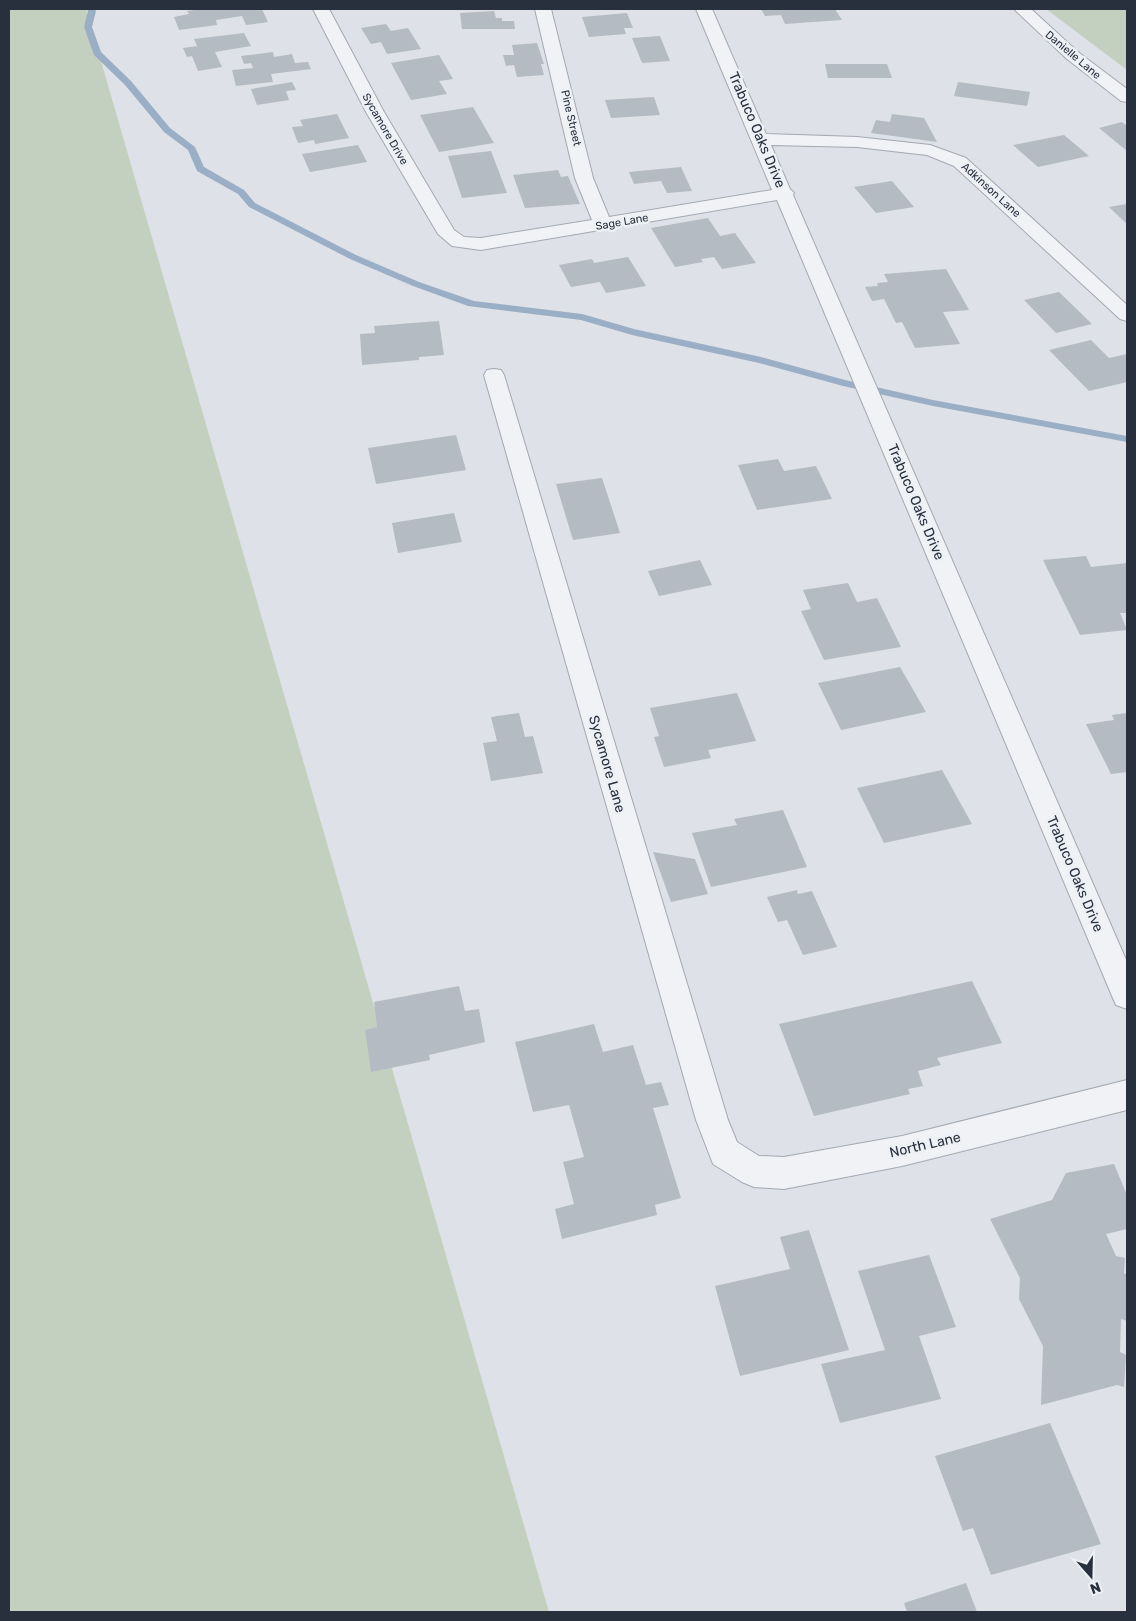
<svg xmlns="http://www.w3.org/2000/svg" width="1136" height="1621" font-family="Rubik,sans-serif">
<style>
.green{fill:#c4d0bf}
.lines{fill:none;stroke-linecap:round;stroke-linejoin:round}
.stream{fill:#9aafc6;fill-rule:evenodd}
.building{fill:#b5bbc3}
.street-casing{stroke:#a4a8b1;stroke-width:2}
.street{fill:#f0f2f5;fill-rule:evenodd}
.labels{text-anchor:middle;dominant-baseline:central;stroke-width:5;stroke-linejoin:round;paint-order:stroke}
.far-street-label{font-size:11px;fill:#282f3d;stroke:#edf0f5}
.street-label{font-size:14px;fill:#282f3d;stroke:#edf0f5}
</style>
<rect width="100%" height="100%" fill="#dee1e7"/>
<g class="green">
<path d="M9,9H86L549,1612H9Z"/>
<path d="M1046,9H1127V70Z"/>
</g>
<g class="lines">
<path class="stream" d="M86,9H94L96,11L92,27L101,52L131,81L170,128L195,147L204,167L244,190L255,203L356,255L419,282L474,301L582,314L634,329L761,357L845,380L933,400L1127,436V442L933,406L843,386L759,363L632,335L581,320L468,306L413,286L350,259L249,207L238,194L197,171L188,150L164,132L125,85L94,55L84,27L88,11Z"/>
</g>
<g class="building">
<path d="M202,9H262L268,22L246,25L242,16L216,20L217,25L179,30L174,17L189,14L187,11Z"/>
<path d="M761,9H835L842,20L785,24L781,15L765,16Z"/>
<path d="M494,11L496,18H502V21H514L515,29H462L460,13Z"/>
<path d="M627,13L633,28H624L626,34L589,37L582,17Z"/>
<path d="M386,24L391,31L408,28L421,49L387,54L381,42L371,44L361,28Z"/>
<path d="M244,33L251,46L215,52L222,67L198,71L192,56L187,57L183,48L197,46L194,39Z"/>
<path d="M660,36L670,61L642,63L632,38Z"/>
<path d="M537,43L544,64H541L544,75L517,77L514,65L506,66L503,55H514L512,45Z"/>
<path d="M273,52L274,57L292,54L295,63L308,62L311,69L271,74L273,82L236,86L232,70L253,68L251,63L244,64L241,56Z"/>
<path d="M439,55L453,79L439,81L447,94L411,100L391,63Z"/>
<path d="M825,64H887L892,78H828Z"/>
<path d="M292,82L296,90L286,91L289,100L257,105L251,89Z"/>
<path d="M958,82L1030,92L1027,106L954,96Z"/>
<path d="M654,97L660,115L611,118L605,100Z"/>
<path d="M473,107L494,143L439,152L420,115Z"/>
<path d="M337,114L349,138L315,144L314,140L298,143L292,127L303,126L300,120Z"/>
<path d="M892,114L924,118L937,142L871,133L876,120L890,122Z"/>
<path d="M1122,122L1127,126V151L1099,128Z"/>
<path d="M1064,135L1089,156L1038,167L1013,145Z"/>
<path d="M358,145L367,162L310,172L302,154Z"/>
<path d="M491,151L507,193L462,198L448,156Z"/>
<path d="M681,167L692,191L667,193L661,181L634,184L629,172Z"/>
<path d="M558,170L561,177L568,176L580,204L525,208L513,175Z"/>
<path d="M892,181L914,207L876,213L854,187Z"/>
<path d="M1127,204V224L1109,207Z"/>
<path d="M708,218L720,236L735,233L756,263L722,269L714,257L701,259L703,262L675,267L651,228Z"/>
<path d="M628,257L646,286L606,293L600,282L571,287L559,265L592,259L594,263Z"/>
<path d="M946,269L969,310L943,312L960,344L915,348L902,322L896,323L884,299L872,301L865,287L878,286L877,283L888,282L884,274Z"/>
<path d="M1059,292L1092,324L1056,333L1024,300Z"/>
<path d="M439,321L444,355L419,357V360L362,365L360,334L375,333L374,326Z"/>
<path d="M1091,340L1109,358L1127,354V382L1089,391L1049,350Z"/>
<path d="M456,435L466,470L376,484L368,448Z"/>
<path d="M778,459L784,471L816,466L832,499L757,510L738,465Z"/>
<path d="M602,478L620,533L573,540L556,484Z"/>
<path d="M454,513L462,542L398,553L392,523Z"/>
<path d="M1086,556L1091,567L1127,563V613H1120L1127,630L1080,635L1043,560Z"/>
<path d="M700,560L712,585L659,596L648,571Z"/>
<path d="M848,583L857,602L877,598L901,647L824,660L801,611L811,609L803,590Z"/>
<path d="M900,667L926,712L841,730L818,683Z"/>
<path d="M737,693L756,741L708,750L711,758L664,767L654,737L659,736L650,708Z"/>
<path d="M519,713L525,737L533,736L543,773L491,781L483,743L497,741L491,717Z"/>
<path d="M1127,713V772L1111,774L1086,724L1114,720L1112,715Z"/>
<path d="M942,770L972,824L884,843L857,788Z"/>
<path d="M783,810L807,867L711,887L692,833L737,825L734,819Z"/>
<path d="M653,852L695,859L708,894L671,902Z"/>
<path d="M797,890L798,894L812,891L837,947L803,955L787,920L778,922L767,897Z"/>
<path d="M972,981L1002,1043L937,1058L941,1065L918,1071L923,1086L908,1089L910,1094L814,1116L779,1024Z"/>
<path d="M459,986L465,1011L479,1009L485,1042L429,1055L430,1060L371,1072L365,1030L377,1027L374,1002Z"/>
<path d="M594,1024L603,1052L633,1045L646,1085L661,1082L669,1105L653,1108L681,1198L655,1205L657,1215L562,1239L555,1209L574,1204L563,1162L584,1157L569,1105L533,1112L515,1042Z"/>
<path d="M1114,1164L1127,1195V1229L1106,1234L1116,1256L1125,1258L1124,1273L1127,1275V1321L1121,1319L1120,1352L1126,1355L1124,1387L1117,1385L1041,1405L1043,1346L1019,1299L1020,1278L990,1219L1052,1200L1066,1173Z"/>
<path d="M809,1230L849,1350L740,1376L715,1286L790,1269L780,1237Z"/>
<path d="M929,1255L956,1327L919,1336L941,1399L840,1423L821,1364L885,1350L858,1271Z"/>
<path d="M1050,1423L1101,1544L991,1575L973,1528L963,1531L935,1456Z"/>
<path d="M966,1583L977,1612H907L904,1603Z"/>
</g>
<g class="lines">
<g class="street-casing">
<g id="street">
<path d="M313,9H329L384,112L454,230L464,237L481,238L592,220L575,178L535,9H551L593,178L609,217L772,190L696,9H712L766,134L857,137L930,145L966,158L1127,305V321L1120,319L954,166L927,155L857,147L771,145L790,189L794,193L793,195L1127,962V1009L1116,1005L1112,996L777,200L481,250L452,246L438,234L366,112Z"/>
<path d="M1014,9H1031L1078,52L1127,89V102L1121,101L1067,59Z"/>
<path d="M494,369L501,370L504,375L728,1120L737,1142L759,1156L784,1157L902,1136L1127,1080V1110L902,1166L784,1189L754,1187L742,1182L713,1164L696,1120L484,375L487,370Z"/>
</g>
</g>
<use href="#street" class="street"/>
</g>
<g class="labels">
<g class="far-street-label">
<text transform="translate(1073 55) rotate(40)">Danielle Lane</text>
<text transform="translate(571 118) rotate(77)">Pine Street</text>
<text transform="translate(385 129) rotate(60)">Sycamore Drive</text>
<text transform="translate(991 190) rotate(42)">Adkinson Lane</text>
<text transform="translate(622 222) rotate(-10)">Sage Lane</text>
</g>
<g class="street-label">
<text transform="translate(757 130) rotate(67)">Trabuco Oaks Drive</text>
<text transform="translate(916 502) rotate(67)">Trabuco Oaks Drive</text>
<text transform="translate(607 764) rotate(74)">Sycamore Lane</text>
<text transform="translate(1075 874) rotate(67)">Trabuco Oaks Drive</text>
<text transform="translate(925 1145) rotate(-13)">North Lane</text>
</g>
</g>
<rect width="1136" height="1621" fill="none" stroke="#282f3d" stroke-width="20"/>
<g transform="translate(1091 1576) rotate(160)" stroke="#edf0f5" stroke-width="4" paint-order="stroke">
<path d="M0-4L9 19L0 12L-9 19Z" fill="#282f3d"/>
<text y="-8" font-size="14" font-weight="bold" text-anchor="middle" fill="#282f3d">N</text>
</g>
</svg>
